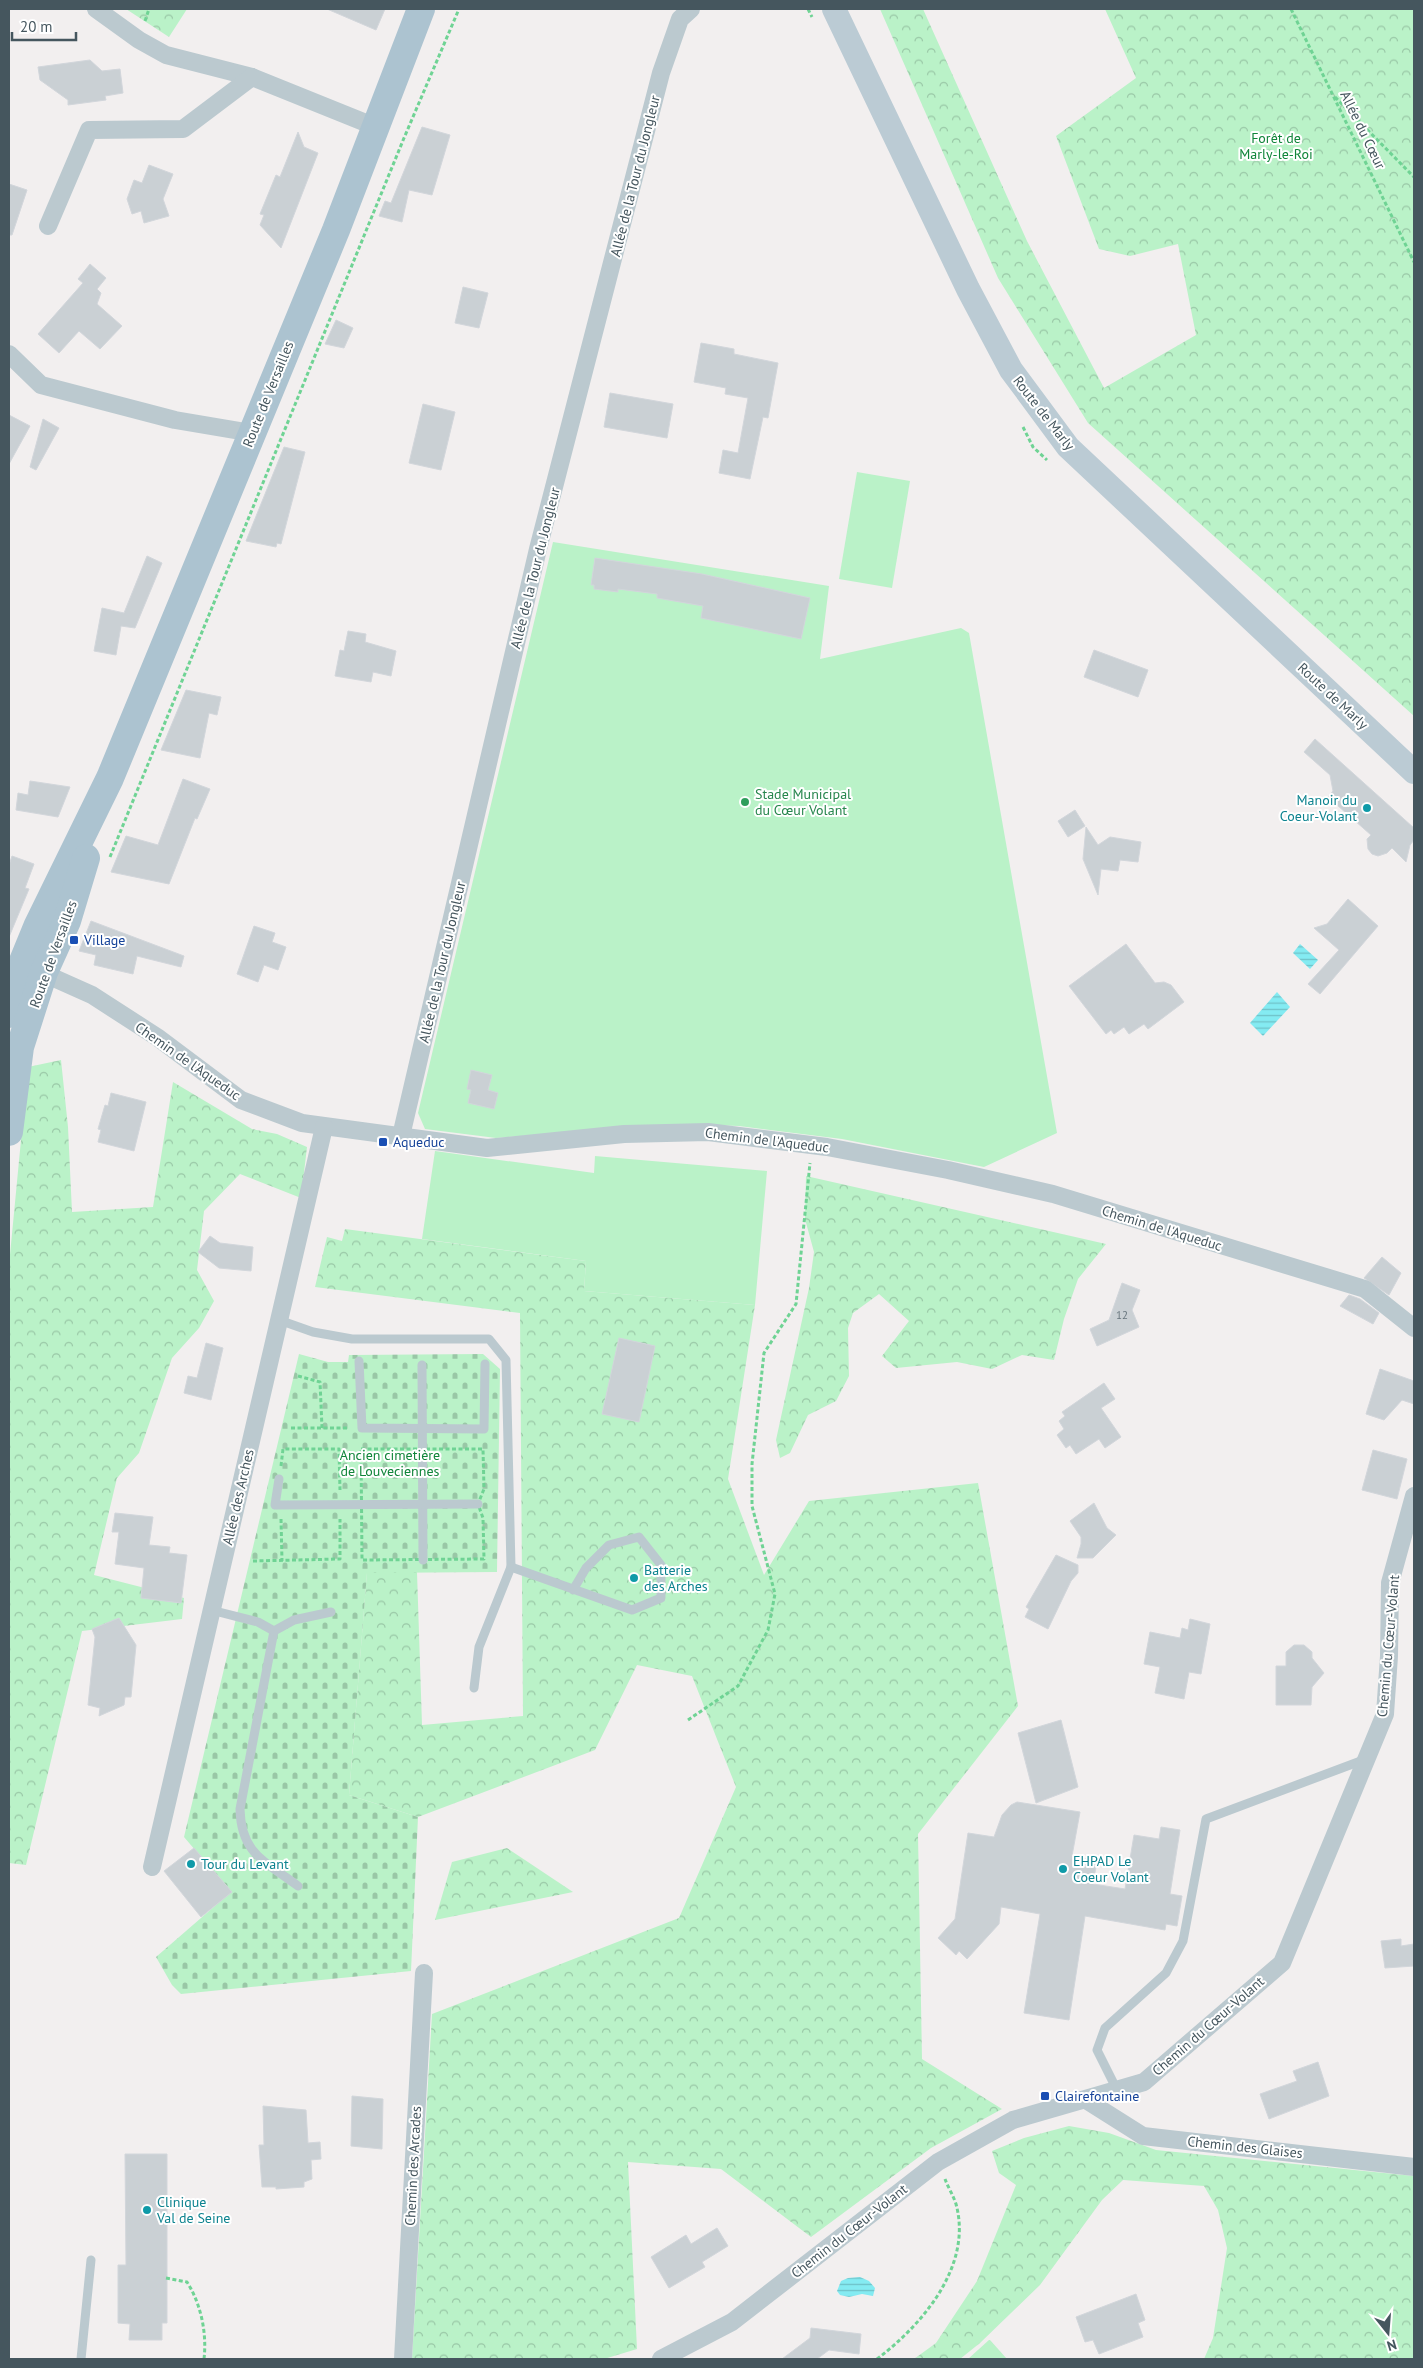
<svg xmlns="http://www.w3.org/2000/svg" width="1423" height="2368" font-family="'PT Sans',sans-serif">
<style>
.green{fill:#baf2c8}
.forest{fill:url(#forest-crowns)}
.cemetery{fill:url(#cemetery-stones)}
.water{fill:url(#water-rules)}
.building{fill:#cad0d4;stroke:#d2d6db}
.lines{fill:none;stroke-linecap:round;stroke-linejoin:round}
.path{stroke:#6fd394;stroke-width:3;stroke-dasharray:4 2.5;stroke-linecap:butt}
.lane{stroke:#bbc9cf;stroke-width:9}
.street{stroke:#bbc9cf;stroke-width:18}
.secondary{stroke:#bbcbd4;stroke-width:24}
.primary{stroke:#acc3d0;stroke-width:28}
.leisure-dot{fill:#2e9e5b;stroke:#fff;stroke-width:2}
.culture-dot{fill:#0f9aa8;stroke:#fff;stroke-width:2}
.transit-dot{fill:#1a4fb4;stroke:#fff;stroke-width:2}
.labels{text-anchor:middle;dominant-baseline:central;stroke-width:4;stroke-linejoin:round;paint-order:stroke}
.number-label{font-size:11px;fill:#66747c}
.street-label{font-size:14px;fill:#45565e;stroke:#fff}
.park-label{font-size:14px;fill:#10853a;stroke:#fff}
.leisure-label{font-size:14px;fill:#27864d;stroke:#fff;text-anchor:start}
.culture-label{font-size:14px;fill:#0d838f;stroke:#fff;text-anchor:start}
.transit-label{font-size:14px;fill:#164399;stroke:#fff;text-anchor:start}
</style>
<defs>
<pattern id="forest-crowns" width="20" height="18" patternUnits="userSpaceOnUse" patternTransform="scale(1.25)"><rect width="20" height="18" fill="#baf2c8"/><path d="M2 6a3 3 0 1 1 6 0M12 15a3 3 0 1 1 6 0" fill="none" stroke="#99c7a6"/></pattern>
<pattern id="cemetery-stones" width="16" height="16" patternUnits="userSpaceOnUse" patternTransform="scale(1.25)"><rect width="16" height="16" fill="#baf2c8"/><path d="M2 7V4a2 2 0 0 1 4 0v3zM10 15v-3a2 2 0 0 1 4 0v3z" fill="#99c7a6"/></pattern>
<pattern id="water-rules" width="6" height="5" patternUnits="userSpaceOnUse" patternTransform="scale(1.25)"><rect width="6" height="5" fill="#84ebf2"/><path d="M0 2.5h6" fill="none" stroke="#6ec1c7"/></pattern>
</defs>
<rect width="100%" height="100%" fill="#f2efef"/>
<g class="green">
<path d="M857,472L910,481L892,588L839,579Z"/>
<path d="M553,542L829,586L820,659L961,628L969,633L1057,1133L984,1167L842,1139L739,1126L684,1124L496,1138L425,1129L418,1113Z"/>
<path d="M435,1151L594,1173L595,1156L767,1171L755,1305L584,1291L586,1261L422,1239Z"/>
<path d="M990,2340L1007,2359H968L989,2340Z"/>
</g>
<g class="forest">
<path d="M126,9H187L169,37Z"/>
<path d="M880,9H923L1027,241L1104,388L1196,335L1178,244L1130,256L1099,249L1056,136L1136,78L1105,9H1414V716L1088,423L998,278Z"/>
<path d="M61,1060L68,1127L72,1212L153,1207L173,1082L252,1129L277,1134L307,1147L301,1198L240,1174L204,1211L197,1270L214,1301L199,1328L172,1358L139,1453L117,1478L94,1575L184,1598L182,1619L82,1631L26,1865L9,1863V1265L28,1067Z"/>
<path d="M806,1176L1106,1244L1078,1279L1064,1319L1054,1360L1022,1355L992,1369L957,1362L896,1368L882,1356L909,1321L879,1294L853,1313L848,1328L849,1376L836,1401L808,1415L790,1453L780,1458L776,1440L809,1288L814,1252L805,1219Z"/>
<path d="M345,1229L586,1261L584,1291L755,1305L728,1479L764,1575L809,1501L978,1483L1018,1706L918,1834L922,2059L1002,2109L931,2148L811,2237L721,2169L628,2162L637,2349L604,2359H412L432,2014L679,1918L736,1787L692,1676L637,1665L595,1750L418,1817L349,1795L367,1572H417L422,1725L523,1716L520,1313L315,1287L327,1237L342,1241Z"/>
<path d="M507,1848L573,1892L435,1920L452,1862Z"/>
<path d="M1069,2126L1109,2133L1156,2150L1414,2176V2359H1204L1213,2338L1227,2248L1218,2210L1204,2186L1123,2180L1102,2200L1040,2285L980,2343L960,2359H914L936,2343L977,2281L1016,2185L999,2173L992,2151L1024,2138Z"/>
</g>
<path class="cemetery" d="M299,1354L328,1362H348L349,1355L483,1354L500,1369L497,1572L367,1573L349,1795L418,1817L411,1971L181,1994L172,1985L156,1957L231,1892L184,1837Z"/>
<g class="water">
<path d="M1300,944L1318,960L1310,969L1293,953Z"/>
<path d="M1277,992L1290,1007L1263,1036L1250,1023Z"/>
<path d="M860,2277L869,2281L875,2288L873,2296L862,2294L849,2297L840,2295L837,2291L841,2281L848,2278Z"/>
</g>
<g class="building">
<path d="M327,9H385L376,30Z"/>
<path d="M90,60L102,71L120,69L123,93L105,96L106,100L68,105V100L40,80L38,67Z"/>
<path d="M422,127L450,135L432,195L409,190L402,222L379,216L385,201L391,203Z"/>
<path d="M298,132L304,147L318,153L281,248L260,225L264,215L260,214L276,175L280,177Z"/>
<path d="M149,165L173,174L163,199L169,216L144,223L141,211L132,214L127,199L134,180L142,183Z"/>
<path d="M9,184L27,190L12,235H9Z"/>
<path d="M90,264L106,278L97,289L101,293L97,304L122,326L100,349L79,331L59,353L38,334L83,283L78,279Z"/>
<path d="M463,287L488,293L479,328L455,323Z"/>
<path d="M336,320L353,328L344,348L325,344Z"/>
<path d="M701,343L734,349V354L778,363L768,418L763,417L750,479L719,473L723,450L738,453L748,398L725,394L726,388L694,382Z"/>
<path d="M610,393L673,404L667,438L604,427Z"/>
<path d="M423,404L455,412L441,470L409,463Z"/>
<path d="M9,415L30,426L9,464Z"/>
<path d="M43,419L59,428L36,470L30,467Z"/>
<path d="M284,447L305,452L281,544L277,543L276,547L246,541Z"/>
<path d="M147,556L162,563L135,628L121,626L116,655L94,651L102,608L124,613Z"/>
<path d="M595,558L702,574L810,598L801,639L701,618L703,606L657,598V594L618,589V592L594,589V585H591Z"/>
<path d="M348,631L366,634L365,642L396,651L391,676L373,672L371,682L335,676L340,650L344,651Z"/>
<path d="M1094,650L1148,670L1138,697L1084,677Z"/>
<path d="M186,690L221,697L217,715L209,713L200,758L161,750Z"/>
<path d="M1315,739L1414,828V840L1410,845L1406,862L1392,848L1387,853L1378,856L1372,854L1368,849L1367,839L1371,835L1337,805L1325,801L1333,791L1330,775L1304,752Z"/>
<path d="M183,779L210,789L197,819L195,818L169,884L111,872L126,836L158,845Z"/>
<path d="M30,781L70,787L58,817L16,810L18,793L28,795Z"/>
<path d="M1075,810L1085,826L1068,837L1058,821Z"/>
<path d="M1086,827L1098,845L1110,837L1141,842L1138,862L1120,860L1118,871L1101,869L1098,895L1083,859Z"/>
<path d="M12,856L34,864L25,888L29,889L9,937V865Z"/>
<path d="M1348,899L1378,926L1320,994L1308,984L1339,950L1314,928L1327,924Z"/>
<path d="M91,921L184,956L181,967L137,956L133,974L94,965L96,955L79,951Z"/>
<path d="M254,926L275,933L272,942L286,947L278,970L264,965L258,982L237,974Z"/>
<path d="M1126,944L1155,983L1164,982L1171,985L1184,1002L1148,1029L1144,1024L1129,1034L1124,1027L1114,1034L1111,1030L1106,1034L1069,986Z"/>
<path d="M471,1070L492,1075L488,1090L498,1093L494,1109L468,1103L471,1090L467,1089Z"/>
<path d="M111,1093L146,1102L134,1151L98,1142L101,1130L98,1129L105,1105L108,1106Z"/>
<path d="M210,1236L220,1243L253,1247L251,1271L219,1268L198,1252Z"/>
<path d="M1382,1257L1401,1273L1389,1295L1364,1278Z"/>
<path d="M1122,1283L1140,1290L1132,1310L1139,1327L1097,1346L1090,1329L1109,1320Z"/>
<path d="M1349,1295L1360,1299L1379,1313L1373,1324L1340,1306Z"/>
<path d="M619,1338L655,1346L639,1422L602,1414Z"/>
<path d="M206,1343L223,1348L211,1400L184,1393L188,1376L197,1378Z"/>
<path d="M1380,1369L1414,1381V1404L1402,1400L1384,1420L1366,1414Z"/>
<path d="M1104,1383L1115,1399L1101,1408L1121,1437L1105,1448L1099,1439L1076,1454L1070,1445L1066,1448L1057,1435L1064,1429L1059,1421L1065,1416L1062,1412Z"/>
<path d="M1373,1450L1407,1459L1397,1499L1362,1490Z"/>
<path d="M1094,1503L1107,1528L1116,1535L1093,1558H1077L1081,1544V1537L1070,1521Z"/>
<path d="M115,1513L153,1517L149,1545L170,1547L169,1553L187,1555L181,1603L141,1598L144,1568L115,1564L119,1532H112Z"/>
<path d="M1056,1555L1078,1565V1573L1071,1581L1048,1629L1025,1617L1029,1609L1026,1607Z"/>
<path d="M119,1618L136,1645L131,1697H125L124,1705L99,1716L100,1708L88,1705L95,1637L92,1629Z"/>
<path d="M1190,1619L1210,1624L1201,1674L1189,1672L1184,1699L1155,1693L1160,1667L1144,1664L1150,1632L1180,1638L1182,1628L1188,1630Z"/>
<path d="M1294,1645H1304L1312,1652V1658L1324,1673L1312,1687L1311,1705H1276V1666H1286V1652Z"/>
<path d="M1061,1720L1078,1787L1036,1803L1018,1733Z"/>
<path d="M1017,1802L1080,1812L1072,1856L1097,1861L1093,1884L1125,1889L1134,1835L1159,1839L1161,1827L1180,1830L1170,1894L1182,1896L1177,1926L1166,1924L1165,1930L1085,1916L1069,2020L1024,2013L1040,1914L1001,1907L999,1924L967,1959L959,1951L956,1955L938,1938L955,1919L968,1833L994,1837L1002,1815L1011,1805Z"/>
<path d="M194,1848L232,1892L201,1917L164,1871Z"/>
<path d="M1401,1939V1946L1414,1944V1966L1385,1968L1381,1941Z"/>
<path d="M1318,2062L1329,2096L1269,2119L1260,2094L1297,2081L1293,2071Z"/>
<path d="M352,2096L383,2099L382,2149L351,2146Z"/>
<path d="M263,2106L306,2110L308,2143L320,2142L321,2159L311,2160L312,2179L304,2182V2187L276,2189V2187H262L259,2145H264Z"/>
<path d="M125,2154H167V2323H162V2340H129L130,2324L118,2323V2265H126Z"/>
<path d="M717,2228L728,2246L702,2262L705,2267L669,2288L651,2257L686,2235L691,2244Z"/>
<path d="M1136,2294L1145,2320L1138,2323L1143,2337L1099,2354L1093,2340L1085,2342L1076,2317Z"/>
<path d="M811,2328L861,2334L859,2354L829,2350L817,2359H782L810,2338Z"/>
</g>
<g class="lines">
<g class="path">
<path d="M808,9L812,17"/>
<path d="M1291,9L1414,262"/>
<path d="M145,21L149,9"/>
<path d="M1335,97L1414,177"/>
<path d="M1023,427L1033,447L1047,460"/>
<path d="M110,857L404,138L459,9"/>
<path d="M298,1376L320,1382L322,1428"/>
<path d="M291,1428H348"/>
<path d="M361,1449H483L484,1489L478,1504L483,1518L484,1559L362,1560Z"/>
<path d="M281,1466L283,1449H339L340,1490"/>
<path d="M281,1519L282,1561"/>
<path d="M253,1561L340,1559V1519"/>
<path d="M688,1720L738,1686L768,1630L775,1594L752,1506V1464L764,1353L796,1304L810,1163"/>
<path d="M166,2278L187,2282C201,2304 207,2333 204,2359"/>
<path d="M877,2359C922,2325 973,2266 956,2204C953,2195 948,2187 945,2179"/>
</g>
<g class="lane">
<path d="M279,1320L313,1332L352,1339H489L506,1360L511,1567"/>
<path d="M359,1361L362,1428L484,1429L485,1364"/>
<path d="M422,1365L423,1560"/>
<path d="M279,1479L275,1505L478,1504"/>
<path d="M211,1610L258,1622L274,1631L240,1809C241,1854 265,1861 298,1886"/>
<path d="M274,1631L294,1620L331,1612"/>
<path d="M474,1688L479,1647L511,1567L632,1610L661,1598V1565L639,1537L609,1545L586,1568L573,1590"/>
<path d="M1117,2090L1097,2050L1105,2028L1166,1973L1183,1941L1206,1819L1366,1759"/>
<path d="M81,2359L91,2260"/>
</g>
<g class="street">
<path d="M96,9L139,40L166,55L252,77L376,127"/>
<path d="M48,226L89,130L183,129L252,77"/>
<path d="M9,354L41,385L175,420L252,433"/>
<path d="M36,970L92,995L157,1037L241,1100L302,1123L487,1148L624,1134L708,1132L827,1147L948,1170L1053,1194L1365,1289L1414,1328"/>
<path d="M401,1136L538,549L661,73L680,19L691,9"/>
<path d="M152,1867L324,1127"/>
<path d="M1086,2100L1143,2136L1414,2167"/>
<path d="M403,2359L424,1973"/>
<path d="M661,2359L732,2322L938,2162L1013,2120L1144,2082L1282,1963L1385,1714L1389,1656L1390,1583L1414,1496"/>
</g>
<path class="secondary" d="M834,9L968,289L1011,370L1068,447L1414,772"/>
<g class="primary">
<path d="M9,1014L21,966L37,927L110,778L336,230L421,9"/>
<path d="M9,1132L20,1047L44,972L67,921L86,858"/>
</g>
</g>
<circle class="leisure-dot" cx="745" cy="802" r="5"/>
<g class="culture-dot">
<circle cx="1367" cy="808" r="5"/>
<circle cx="634" cy="1578" r="5"/>
<circle cx="191" cy="1864" r="5"/>
<circle cx="1063" cy="1869" r="5"/>
<circle cx="147" cy="2210" r="5"/>
</g>
<g class="transit-dot">
<rect x="69" y="935" width="10" height="10" rx="2.5"/>
<rect x="378" y="1137" width="10" height="10" rx="2.5"/>
<rect x="1040" y="2091" width="10" height="10" rx="2.5"/>
</g>
<g class="labels">
<g class="number-label">
<text x="1122" y="1315">12</text>
</g>
<g class="street-label">
<text transform="translate(1363 130) rotate(64)">Allée du Cœur</text>
<text transform="translate(635 176) rotate(-76)">Allée de la Tour du Jongleur</text>
<text transform="translate(268 394) rotate(-68)">Route de Versailles</text>
<text transform="translate(1044 413) rotate(52)">Route de Marly</text>
<text transform="translate(535 568) rotate(-76)">Allée de la Tour du Jongleur</text>
<text transform="translate(1333 696) rotate(43)">Route de Marly</text>
<text transform="translate(53 954) rotate(-70)">Route de Versailles</text>
<text transform="translate(442 962) rotate(-77)">Allée de la Tour du Jongleur</text>
<text transform="translate(188 1061) rotate(35)">Chemin de l'Aqueduc</text>
<text transform="translate(767 1140) rotate(7)">Chemin de l'Aqueduc</text>
<text transform="translate(1162 1228) rotate(17)">Chemin de l'Aqueduc</text>
<text transform="translate(238 1497) rotate(-77)">Allée des Arches</text>
<text transform="translate(1388 1646) rotate(-85)">Chemin du Cœur-Volant</text>
<text transform="translate(1208 2026) rotate(-41)">Chemin du Cœur-Volant</text>
<text transform="translate(1245 2147) rotate(6)">Chemin des Glaises</text>
<text transform="translate(413 2166) rotate(-87)">Chemin des Arcades</text>
<text transform="translate(849 2231) rotate(-38)">Chemin du Cœur-Volant</text>
</g>
<g class="park-label">
<text x="1276" y="138">Forêt de<tspan x="1276" dy="16">Marly-le-Roi</tspan></text>
<text x="390" y="1455">Ancien cimetière<tspan x="390" dy="16">de Louveciennes</tspan></text>
</g>
<g class="leisure-label">
<text x="755" y="794">Stade Municipal<tspan x="755" dy="16">du Cœur Volant</tspan></text>
</g>
<g class="culture-label">
<text x="1357" y="800" text-anchor="end">Manoir du<tspan x="1357" dy="16">Coeur-Volant</tspan></text>
<text x="644" y="1570">Batterie<tspan x="644" dy="16">des Arches</tspan></text>
<text x="1073" y="1861">EHPAD Le<tspan x="1073" dy="16">Coeur Volant</tspan></text>
<text x="201" y="1864">Tour du Levant</text>
<text x="157" y="2202">Clinique<tspan x="157" dy="16">Val de Seine</tspan></text>
</g>
<g class="transit-label">
<text x="84" y="940">Village</text>
<text x="393" y="1142">Aqueduc</text>
<text x="1055" y="2096">Clairefontaine</text>
</g>
</g>
<rect width="1423" height="2368" fill="none" stroke="#45565e" stroke-width="20"/>
<g transform="translate(1388 2333) rotate(163)" stroke="#ffffff" stroke-width="4" paint-order="stroke">
<path d="M0-4L9 19L0 12L-9 19Z" fill="#45565e"/>
<text y="-8" font-size="14" font-weight="bold" text-anchor="middle" fill="#45565e">N</text>
</g>
<path d="M12 32v8h64v-8" fill="none" stroke="#45565e" stroke-width="2.5"/>
<text x="20" y="32" font-size="15" fill="#45565e" stroke="#ffffff" stroke-width="4" paint-order="stroke">20 m</text>
</svg>
